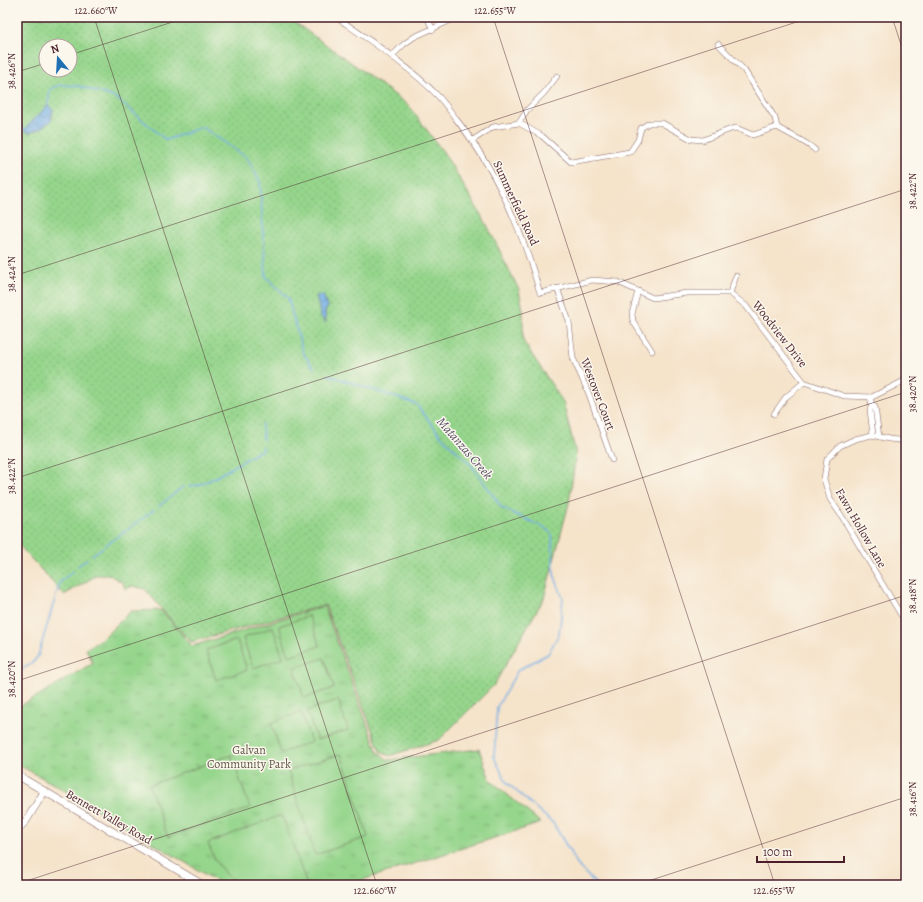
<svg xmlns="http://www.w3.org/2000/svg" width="923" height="902" font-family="Alegreya,serif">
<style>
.grass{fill:url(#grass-dots);stroke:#707a5c;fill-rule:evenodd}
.park{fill:url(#park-tufts);stroke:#707a5c}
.pitch{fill:#95d58c;stroke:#707a5c}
.water{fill:url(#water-waves);stroke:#606788}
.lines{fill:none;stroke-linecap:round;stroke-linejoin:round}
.stream{stroke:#75afe5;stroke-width:1.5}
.street-casing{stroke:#866463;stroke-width:6}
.secondary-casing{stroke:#866463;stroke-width:8}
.street{stroke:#fff;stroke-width:5}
.secondary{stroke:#fff;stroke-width:7}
.ticks{fill:none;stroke:#4a1f2b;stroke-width:1;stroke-opacity:0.45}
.labels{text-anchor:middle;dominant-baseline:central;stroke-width:3;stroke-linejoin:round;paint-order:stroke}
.street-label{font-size:12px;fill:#4a1f2b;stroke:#fbf7ec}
.park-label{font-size:12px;fill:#605648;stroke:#fbf7ec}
.water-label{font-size:13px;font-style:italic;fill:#59516c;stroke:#fbf7ec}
.neatline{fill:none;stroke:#4a1f2b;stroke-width:1.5}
.ticks-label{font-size:10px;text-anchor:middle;fill:#4a1f2b}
</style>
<defs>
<pattern id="grass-dots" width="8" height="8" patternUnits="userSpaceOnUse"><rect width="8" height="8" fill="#95d58c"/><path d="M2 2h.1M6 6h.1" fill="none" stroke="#82b679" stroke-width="1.8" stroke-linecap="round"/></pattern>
<pattern id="park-tufts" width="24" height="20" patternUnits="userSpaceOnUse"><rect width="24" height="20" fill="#95d58c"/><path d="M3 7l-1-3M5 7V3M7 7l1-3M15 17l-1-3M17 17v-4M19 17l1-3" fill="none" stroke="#82b679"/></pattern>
<pattern id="water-waves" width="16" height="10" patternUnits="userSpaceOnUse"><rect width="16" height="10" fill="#75afe5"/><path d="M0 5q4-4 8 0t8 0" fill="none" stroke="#628eba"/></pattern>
</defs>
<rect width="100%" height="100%" fill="#fbf7ec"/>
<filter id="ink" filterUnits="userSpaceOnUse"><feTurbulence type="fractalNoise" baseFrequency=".025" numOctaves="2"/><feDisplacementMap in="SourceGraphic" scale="8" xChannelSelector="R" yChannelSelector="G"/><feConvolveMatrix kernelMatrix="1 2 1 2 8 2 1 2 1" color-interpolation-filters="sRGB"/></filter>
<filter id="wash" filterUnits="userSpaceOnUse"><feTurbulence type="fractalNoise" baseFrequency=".012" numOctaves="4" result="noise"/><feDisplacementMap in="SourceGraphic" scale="16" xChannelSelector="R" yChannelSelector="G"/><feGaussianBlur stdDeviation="0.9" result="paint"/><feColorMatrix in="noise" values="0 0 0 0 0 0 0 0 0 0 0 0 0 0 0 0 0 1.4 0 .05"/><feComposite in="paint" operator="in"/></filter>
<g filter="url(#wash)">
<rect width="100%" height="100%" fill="#f5e3ca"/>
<path class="grass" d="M17,17H287L356,66L408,105L444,153L486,223L519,290L523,310V341L563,402L576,454L569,503L544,598L494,685L439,740L389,756L380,751L325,605L191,642L176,626L145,589L133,586L125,589L123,583L110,575H97L64,595L17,543ZM46,46H70V70H46Z"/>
<path class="park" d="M324,606L377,751L388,760L479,749L490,780L541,823L347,885H223L57,786L17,764V708L93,663L86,649L103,638L131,611L161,610L192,646Z"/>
<g class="pitch">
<path d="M309,616L320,646L289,656L279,626Z"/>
<path d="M273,627L283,658L253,668L243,638Z"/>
<path d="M237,640L247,670L216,680L206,650Z"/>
<path d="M324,658L334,688L304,698L294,668Z"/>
<path d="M338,700L348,730L317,740L307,711Z"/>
<path d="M301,712L311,742L281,753L271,723Z"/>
<path d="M341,754L368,837L315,855L288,771Z"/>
<path d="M231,755L250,808L168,837L149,785Z"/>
<path d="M279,816L283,818L307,885H241L226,875L215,860L208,843Z"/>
</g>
<g class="water">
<path d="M48,105L53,110L51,121L39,129L29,133L24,130Z"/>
<path d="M323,295L328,307L325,311L326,323L321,317L316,296Z"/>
</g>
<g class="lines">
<g class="stream">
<path d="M48,105L50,89L60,85L79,86L116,98L166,140L202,127L247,158L260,182L266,277L288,298L303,353L314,368"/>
<path d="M17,131L20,132L25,129"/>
<path d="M328,375L416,404L441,436L472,466L502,508L545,528L552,534L554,574L563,599L559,634L548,654L518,670L497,707L494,757L507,783L553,823L579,867L597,885"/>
<path d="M262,424L263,440"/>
<path d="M189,486L199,485L216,477L263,449V446"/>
<path d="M159,506L184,486"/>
<path d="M92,555L154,510"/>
<path d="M78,566L87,559"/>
<path d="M17,670C26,668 33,664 38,656L60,582L73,571"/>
</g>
</g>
</g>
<g filter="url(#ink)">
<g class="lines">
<g class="street-casing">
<g id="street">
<path d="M336,17C372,42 409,66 439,97C445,104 451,112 456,119C497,170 522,230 540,293L592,280L618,282L653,298L687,293H730L746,306L804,382L844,396L872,397L902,382L906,378"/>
<path d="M427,17L433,30"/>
<path d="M718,44L744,70L775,118L777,127"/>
<path d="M392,56L404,44L414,37L458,17"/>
<path d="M519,123L527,110L544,93L557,76"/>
<path d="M473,140L493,127L519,123L542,136L571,162L630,152L638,140L641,128L649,123H662L691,139L703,140L731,129L736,128L753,135L777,127C788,134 807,142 815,150"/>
<path d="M557,288L569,321L573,358L589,394L612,460"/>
<path d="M638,291L632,314L633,321L652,351"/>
<path d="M730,293L736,276"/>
<path d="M870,397L872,405L870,410L873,435"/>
<path d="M872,405L875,407L879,437"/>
<path d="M774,414L786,397L804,382"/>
<path d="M901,615L841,515L830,499L824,479L827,459L840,446L855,439L872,435L889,439L906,441"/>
</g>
</g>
<g class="secondary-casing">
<g id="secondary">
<path d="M17,775L203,885"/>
<path d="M17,830L26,821L44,792"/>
</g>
</g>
<use href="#street" class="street"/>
<use href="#secondary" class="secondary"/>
</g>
</g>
<path class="ticks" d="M94,17L377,885M493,17L775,885M892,17L906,60M70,55L188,17M17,72L46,63M17,275L812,17M17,478L906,189M17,681L906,392M17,884L906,595M636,885L906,797"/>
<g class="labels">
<g class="street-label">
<text transform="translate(516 203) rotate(65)">Summerfield Road</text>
<text transform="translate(780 334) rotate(52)">Woodview Drive</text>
<text transform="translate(598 394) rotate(69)">Westover Court</text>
<text transform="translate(861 528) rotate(60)">Fawn Hollow Lane</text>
<text transform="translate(109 817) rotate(30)">Bennett Valley Road</text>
</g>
<g class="park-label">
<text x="249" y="750">Galvan<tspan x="249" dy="14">Community Park</tspan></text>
</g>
<g class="water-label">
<text transform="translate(465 448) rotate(49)">Matanzas Creek</text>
</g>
</g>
<rect width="923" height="902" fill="none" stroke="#fbf7ec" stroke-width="44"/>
<g transform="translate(58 58) rotate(342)"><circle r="19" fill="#fbf7ec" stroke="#b4a19f"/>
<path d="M0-3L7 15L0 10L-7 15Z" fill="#1f6fb2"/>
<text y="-6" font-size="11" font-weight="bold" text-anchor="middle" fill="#4a1f2b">N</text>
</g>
<path d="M757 856v6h87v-6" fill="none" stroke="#4a1f2b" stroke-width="2"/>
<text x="763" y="856" font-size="12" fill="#4a1f2b" stroke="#fbf7ec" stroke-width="3" paint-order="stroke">100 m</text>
<rect x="22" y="22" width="879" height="858" class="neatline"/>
<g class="ticks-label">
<text x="96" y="14">122.660°W</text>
<text x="495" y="14">122.655°W</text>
<text transform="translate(11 71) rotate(-90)" y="4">38.426°N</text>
<text transform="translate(912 191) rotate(-90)" y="4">38.422°N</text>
<text transform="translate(11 274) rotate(-90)" y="4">38.424°N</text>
<text transform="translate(912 394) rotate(-90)" y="4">38.420°N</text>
<text transform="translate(11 476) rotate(-90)" y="4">38.422°N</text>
<text transform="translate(912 596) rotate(-90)" y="4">38.418°N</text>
<text transform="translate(11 679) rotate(-90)" y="4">38.420°N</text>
<text transform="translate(912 799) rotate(-90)" y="4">38.416°N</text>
<text x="375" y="894">122.660°W</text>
<text x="774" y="894">122.655°W</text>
</g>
</svg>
